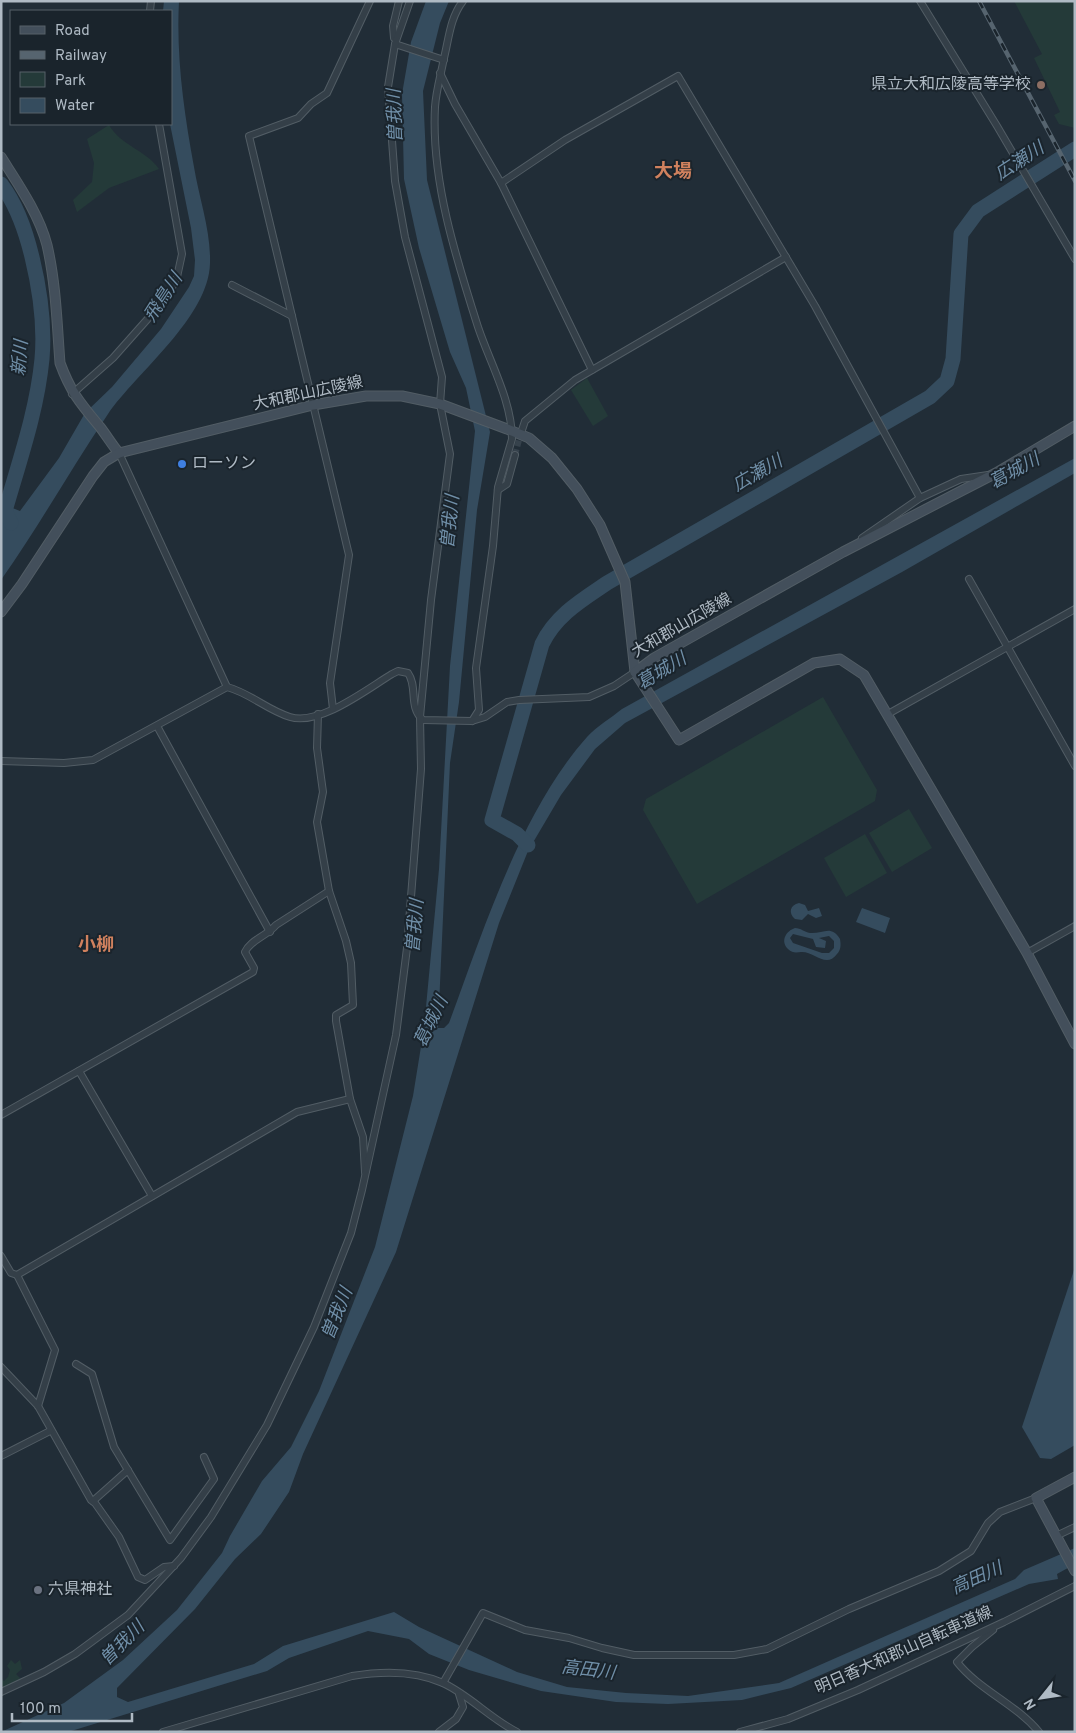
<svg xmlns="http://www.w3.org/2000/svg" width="1076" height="1733" font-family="Overpass,'Noto Sans JP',sans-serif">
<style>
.green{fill:#243a39}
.water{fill:#354c5e;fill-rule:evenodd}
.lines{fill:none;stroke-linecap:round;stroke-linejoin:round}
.river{stroke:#354c5e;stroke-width:15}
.street-tunnel{stroke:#36424c;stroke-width:6;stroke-dasharray:6 3;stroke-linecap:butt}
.street-casing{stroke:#525d65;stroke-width:8}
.secondary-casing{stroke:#525d65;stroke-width:11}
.street{stroke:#343f48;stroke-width:6}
.secondary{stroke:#434f5b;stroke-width:9}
.rail-casing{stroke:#56646f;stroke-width:4.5}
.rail{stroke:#1a242c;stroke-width:2.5;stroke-dasharray:8;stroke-linecap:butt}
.education-dot{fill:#8d6e63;stroke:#1a242c;stroke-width:2}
.shop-dot{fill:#3f7fe0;stroke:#1a242c;stroke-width:2}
.worship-dot{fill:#6b7280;stroke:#1a242c;stroke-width:2}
.labels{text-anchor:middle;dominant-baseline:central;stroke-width:4;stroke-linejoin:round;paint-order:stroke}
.poi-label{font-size:16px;fill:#afbac4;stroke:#1a242c;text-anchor:start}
.street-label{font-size:16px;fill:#afbac4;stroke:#1a242c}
.water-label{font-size:18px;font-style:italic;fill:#708fa8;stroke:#1a242c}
.neighbourhood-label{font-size:18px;font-weight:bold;fill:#d0815e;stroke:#1a242c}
.quarter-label{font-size:19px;font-weight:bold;fill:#d0815e;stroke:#1a242c}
</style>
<rect width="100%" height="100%" fill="#212d37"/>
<g class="green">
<path d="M1014,1H1075V128L1059,124L1054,115L1060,112L1034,58L1042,54Z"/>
<path d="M109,125C120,145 146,150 159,169L109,188L77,212L73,200L92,182L94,163L87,139Z"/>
<path d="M587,378L608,416L593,426L571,390Z"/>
<path d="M823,697L877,790L875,801L697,904L643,810L646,799Z"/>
<path d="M909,809L932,848L892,872L869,833Z"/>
<path d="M865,834L887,873L846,897L824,858Z"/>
<path d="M11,1660L15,1664L20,1660L22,1669L16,1674L21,1679L1,1689V1678L4,1681L8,1677L10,1670L7,1666Z"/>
</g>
<g class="water">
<path d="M164,1H179C176,57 184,112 194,167C199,198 211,231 210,263C209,317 137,372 108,414C71,469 39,526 1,580V514L5,505L20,511L59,458L85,413L112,387L161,329L189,287L194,276L195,260L191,228L170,124L171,11H163Z"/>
<path d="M426,1H449L440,23L423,91L427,180L490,432L477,510L459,702L450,763L438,1028H444L449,1023C483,931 521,811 587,737C597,726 611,718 622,709L1075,458V473L902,572L625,723L595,749L561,795L528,851L499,923L396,1252L303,1454L289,1492L261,1534L235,1559L195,1609L117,1688V1697L128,1702L254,1664L283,1646L394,1612L419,1627L517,1672L567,1687L626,1693L688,1696L779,1683L1015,1579L1024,1570L1075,1548V1564L1057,1574L1058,1579L1029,1584L791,1688L742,1700L668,1704L616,1702L541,1691L469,1670L429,1654L409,1639L368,1631L289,1658L267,1671L68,1732H1L64,1703L123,1660L177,1610L222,1553L230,1536L262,1481L291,1447L319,1391L375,1247L413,1096L424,1028L439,869L450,666L475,431L466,388L450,352L419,248L404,179L402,94L411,42Z"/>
<path d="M799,903L805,905L808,911L819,908L822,916L816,918L808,914L802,920L795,919C788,913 790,905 799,903Z"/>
<path d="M862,908L890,918L885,933L856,922Z"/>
<path d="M795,928C801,928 804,932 810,933C823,934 831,924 840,939C841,945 841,950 837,954C826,969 814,951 801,952C798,952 793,954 788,949C780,941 786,931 795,928ZM793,934L813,939L816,947L825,948L826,941L819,938L829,936L834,941V948L829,953H822L793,943L790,938Z"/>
<path d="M1075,1267V1445L1051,1459L1040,1458L1022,1427Z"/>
</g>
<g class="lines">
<g class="river">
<path d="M1,184C17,205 26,232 32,257C40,290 45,325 42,359C37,411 19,462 5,511L11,523"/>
<path d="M528,845L517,834L492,820L542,644C556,615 582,600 607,583L930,397L947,381L953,359L961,234L978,211L1075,149"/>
</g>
<path class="street-tunnel" d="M515,455L521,433"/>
<g class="street-casing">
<g id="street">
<path d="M463,1C450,18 449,38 444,58C441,74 436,91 435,107C431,180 456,258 478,327C490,363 512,401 512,439L498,487L493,546L476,668L479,710L472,721"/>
<path d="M920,1L997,126L1075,259"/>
<path d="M150,11L151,1"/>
<path d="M394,38L393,26L399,1"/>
<path d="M395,44L444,60"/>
<path d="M440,73L455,104L501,183L592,370"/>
<path d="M501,183L565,140L678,76L815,306L920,498"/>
<path d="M232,285L292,316"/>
<path d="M72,394L113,358L168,296L177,277L182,254L159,124"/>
<path d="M521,433L525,421L575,380L786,257"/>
<path d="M498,490L507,484L515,455"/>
<path d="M862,538L920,498L961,479L988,475"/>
<path d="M969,579L1075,766"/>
<path d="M227,687C250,693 267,710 290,717C320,726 367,689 392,674L398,671L408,673C418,687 408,707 423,720L472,721L485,717L507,702L519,700L589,697L614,686L635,672"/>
<path d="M333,709L330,683L349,555L249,136L298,118L311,104L327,93L370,1"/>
<path d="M318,714L317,748L323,792L317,822L329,891L346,941L351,963L353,1005L336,1015V1021L350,1099L363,1137L365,1172"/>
<path d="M888,714L1075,609"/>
<path d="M157,726L270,932"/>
<path d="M1,761L64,763L93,760L227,687L119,453"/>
<path d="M1027,953L1075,926"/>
<path d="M79,1071L152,1196"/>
<path d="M1,1115L253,972L254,968L245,952C250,940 267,936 276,925L329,891"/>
<path d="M1,1256L11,1273L17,1275L55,1350L38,1406"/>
<path d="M17,1275L297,1112L350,1099"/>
<path d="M76,1364L92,1374L114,1447L170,1540L214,1479L204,1457"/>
<path d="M1,1367L38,1406L91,1500L95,1503L119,1537L138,1577L145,1580L164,1567L174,1566"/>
<path d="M1,1456L50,1431"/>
<path d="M93,1501L128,1470"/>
<path d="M1056,1536L1075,1527"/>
<path d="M993,1630L972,1647L957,1662C979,1690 1016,1704 1039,1732"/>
<path d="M443,1683L483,1613L525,1630L569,1638L602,1648L634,1655H734L767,1649L849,1609L939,1571L971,1551L988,1523L1000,1512L1036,1498"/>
<path d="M1,1692L44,1672L75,1654L128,1615L181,1558L211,1517L267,1425L314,1327L351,1233L362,1190L396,1035L407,948L421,769L420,717L431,600L450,454L440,404L442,377L405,237L395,181L388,87L395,44L410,1"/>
<path d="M163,1732L352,1676C382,1671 414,1670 443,1683C469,1695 491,1719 517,1732"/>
<path d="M439,1732L456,1719L463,1707L459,1694"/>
<path d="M740,1732L788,1719L858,1690L1004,1622L1075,1586"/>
</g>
</g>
<g class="secondary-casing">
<g id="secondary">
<path d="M1,157C18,184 39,214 47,245C56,284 57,324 60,363C71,393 81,404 100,427C107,436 112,445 119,453"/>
<path d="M1,612L22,584L93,476L104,462L119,453L313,405L366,396H402L440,404L507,429L529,438L552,458L577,489L600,525L625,582L635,672"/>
<path d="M635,672L679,740L814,663L840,659L864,675L1027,953L1075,1044"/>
<path d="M635,672L654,658L843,552L996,473L1075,426"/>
<path d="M1075,1477L1036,1498L1075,1571"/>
</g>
</g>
<use href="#street" class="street"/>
<use href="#secondary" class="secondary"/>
<g class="rail-casing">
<path id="rail" d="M979,1L1075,181"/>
</g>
<use href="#rail" class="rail"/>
</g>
<circle class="education-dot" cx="1041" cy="85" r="5"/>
<circle class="shop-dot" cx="182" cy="464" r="5"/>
<circle class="worship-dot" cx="38" cy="1590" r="5"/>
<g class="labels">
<g class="poi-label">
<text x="1031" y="85" text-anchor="end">県立大和広陵高等学校</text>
<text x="192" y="464">ローソン</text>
<text x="48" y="1590">六県神社</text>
</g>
<g class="street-label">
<text transform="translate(308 394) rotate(-12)">大和郡山広陵線</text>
<text transform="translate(682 626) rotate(-30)">大和郡山広陵線</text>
<text transform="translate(904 1651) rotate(-24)">明日香大和郡山自転車道線</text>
</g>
<g class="water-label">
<text transform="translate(396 116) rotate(-92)">曽我川</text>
<text transform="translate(1020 162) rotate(-33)">広瀬川</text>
<text transform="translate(164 298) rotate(-57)">飛鳥川</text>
<text transform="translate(21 358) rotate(-85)">新川</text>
<text transform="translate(1015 472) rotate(-29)">葛城川</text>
<text transform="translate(758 474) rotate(-30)">広瀬川</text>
<text transform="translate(451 522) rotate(-84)">曽我川</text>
<text transform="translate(662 672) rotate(-31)">葛城川</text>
<text transform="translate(416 926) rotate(-85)">曽我川</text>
<text transform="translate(432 1022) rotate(-64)">葛城川</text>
<text transform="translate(338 1314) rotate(-68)">曽我川</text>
<text transform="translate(977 1579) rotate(-24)">高田川</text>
<text transform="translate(123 1644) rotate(-45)">曽我川</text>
<text transform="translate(588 1671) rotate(7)">高田川</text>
</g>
<g class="neighbourhood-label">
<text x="96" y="945">小柳</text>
</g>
<g class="quarter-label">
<text x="673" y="172">大場</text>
</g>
</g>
<rect width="1076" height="1733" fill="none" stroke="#afbac4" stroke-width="5"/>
<rect x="10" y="10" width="162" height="115" fill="#1a242c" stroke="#566069"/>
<rect x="20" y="26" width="25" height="8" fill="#434f5b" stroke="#566069"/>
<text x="55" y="35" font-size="15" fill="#afbac4">Road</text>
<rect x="20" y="51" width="25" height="8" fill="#56646f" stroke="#566069"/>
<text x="55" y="60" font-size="15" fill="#afbac4">Railway</text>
<rect x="20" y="72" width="25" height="15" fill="#243a39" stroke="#566069"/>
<text x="55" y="85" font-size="15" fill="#afbac4">Park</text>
<rect x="20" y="98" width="25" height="15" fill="#354c5e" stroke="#566069"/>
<text x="55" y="110" font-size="15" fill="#afbac4">Water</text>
<g transform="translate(1041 1698) rotate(240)" stroke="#1a242c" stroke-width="4" paint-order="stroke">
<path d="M0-4L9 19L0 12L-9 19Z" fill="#afbac4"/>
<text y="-8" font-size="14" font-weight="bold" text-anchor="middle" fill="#afbac4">N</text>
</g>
<path d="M12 1713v8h120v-8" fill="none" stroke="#afbac4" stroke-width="2.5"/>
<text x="20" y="1713" font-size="15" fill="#afbac4" stroke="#1a242c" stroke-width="4" paint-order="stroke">100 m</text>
</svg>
